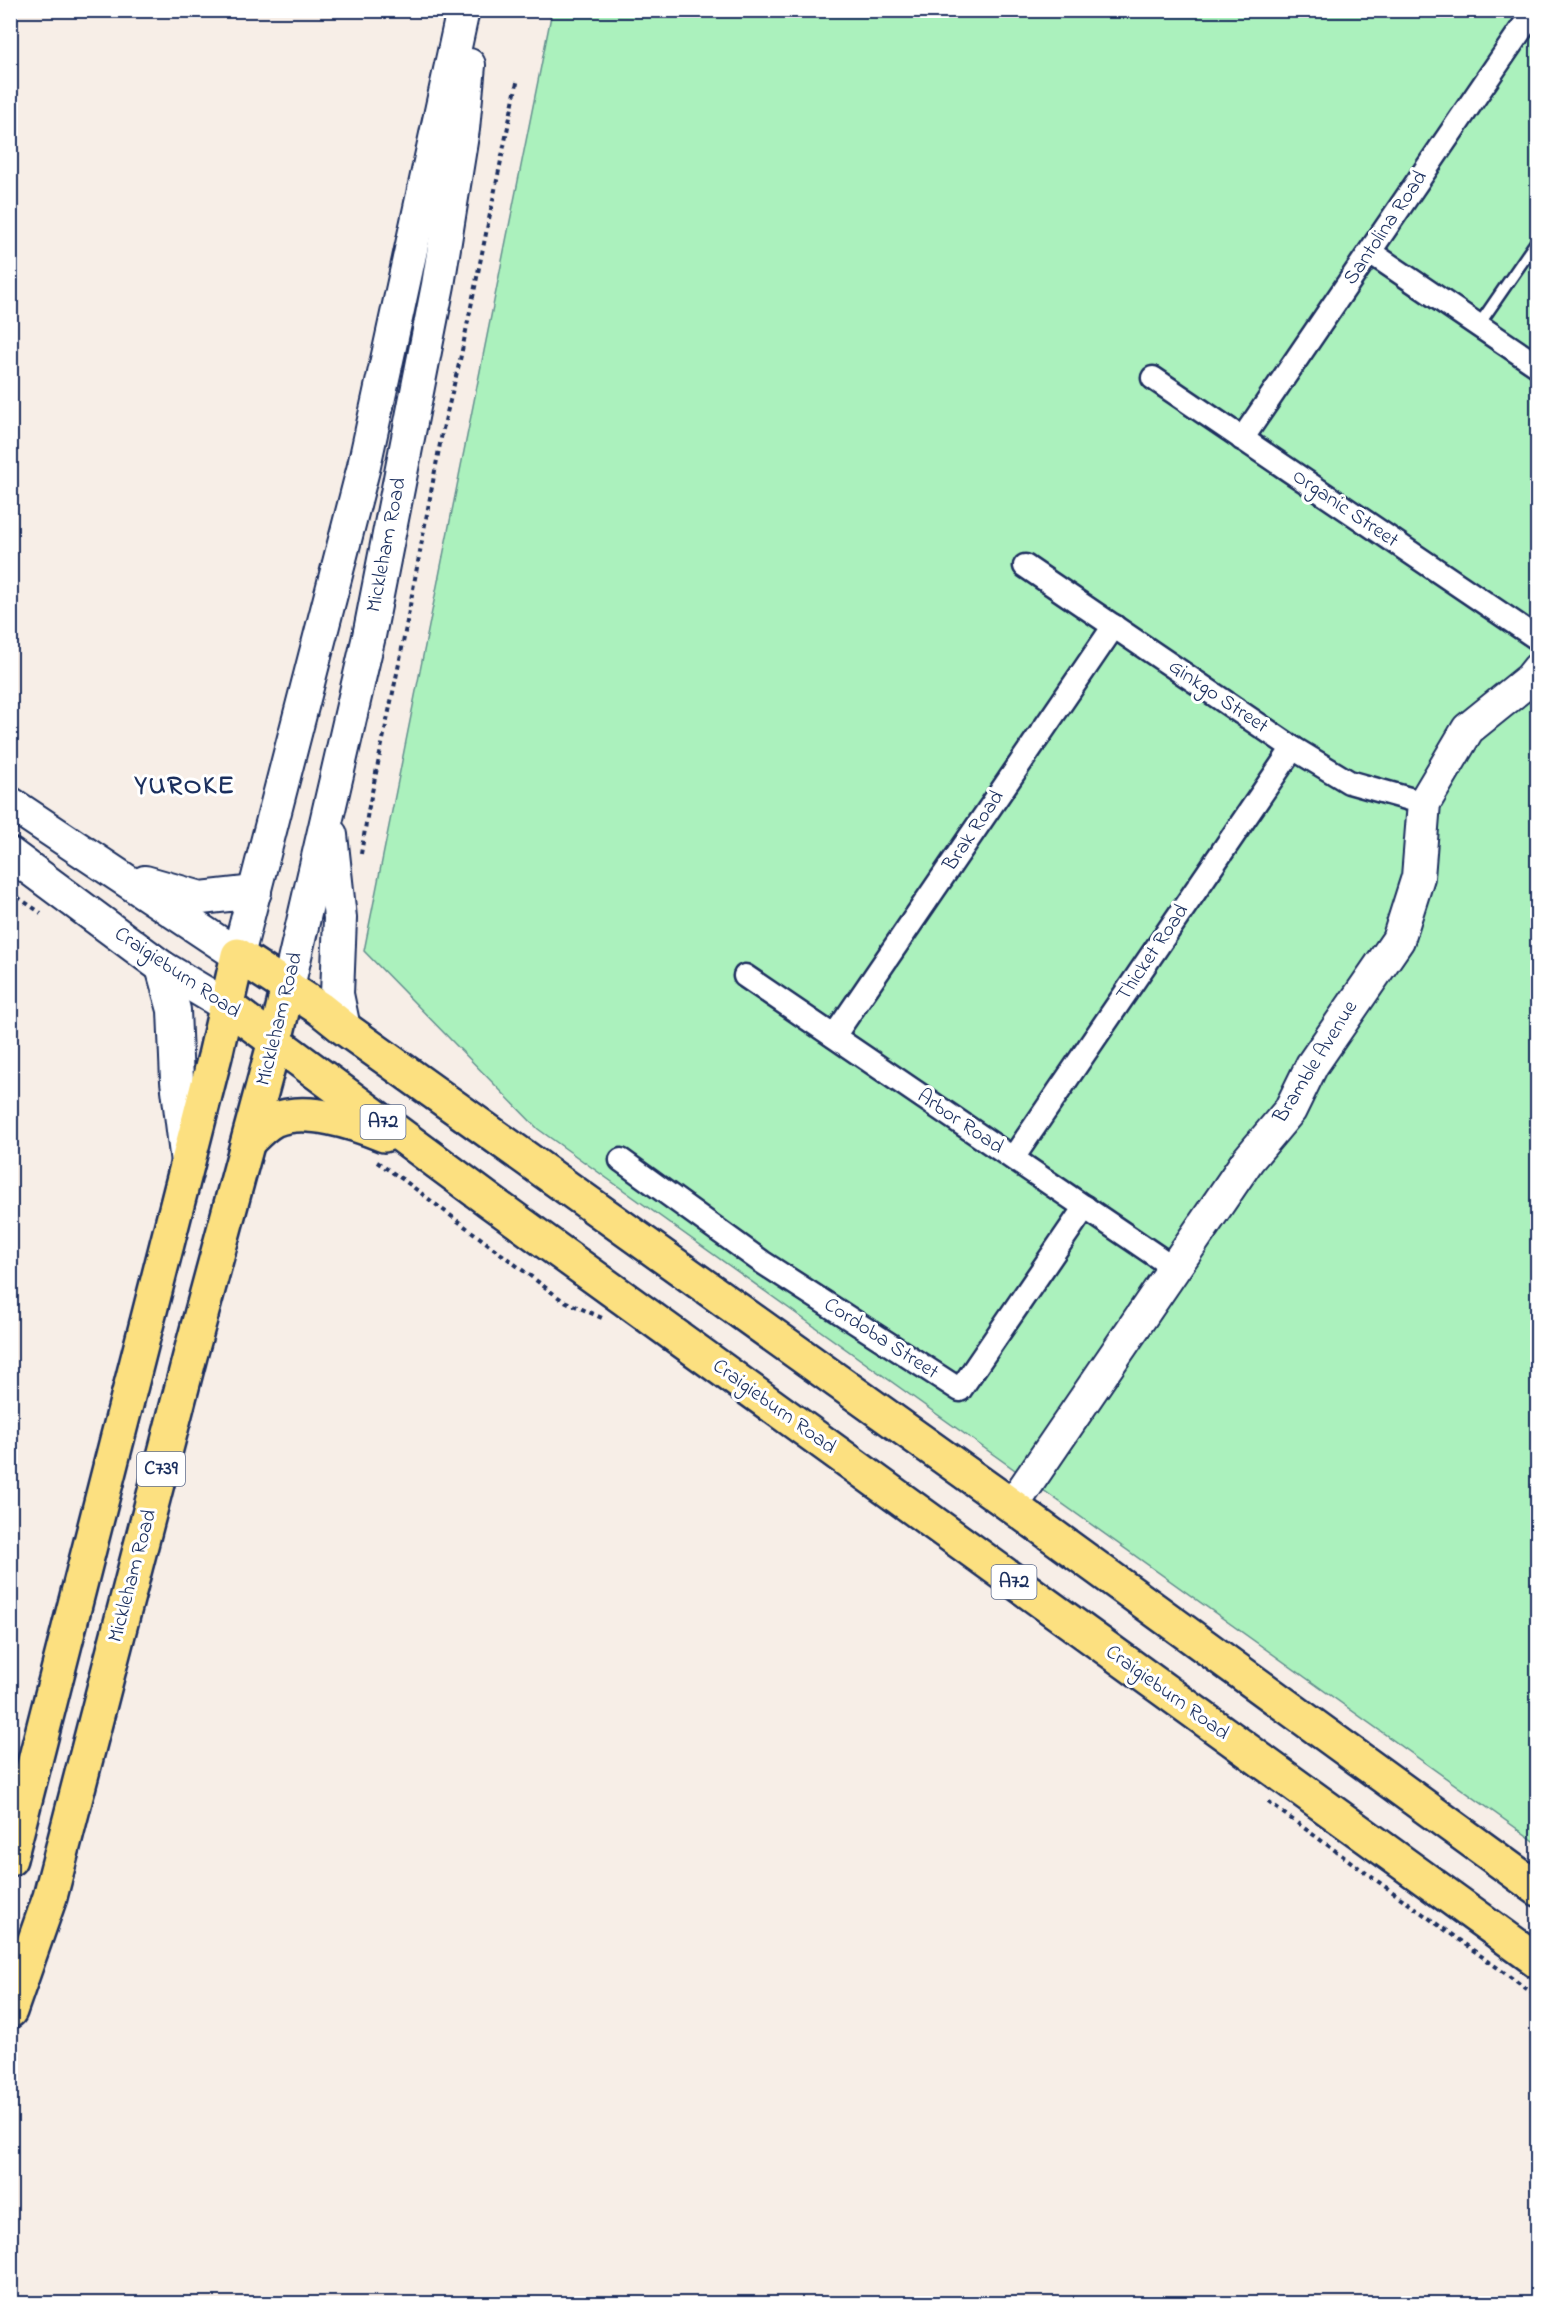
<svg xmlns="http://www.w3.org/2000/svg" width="1548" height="2314" font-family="'Indie Flower',sans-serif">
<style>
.green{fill:#abf1bd;stroke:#63908e;stroke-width:1.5}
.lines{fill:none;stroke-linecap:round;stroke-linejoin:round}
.lane-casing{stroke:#1b2f5e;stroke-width:15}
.street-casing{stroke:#1b2f5e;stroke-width:27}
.secondary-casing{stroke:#1b2f5e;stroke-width:36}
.primary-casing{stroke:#1b2f5e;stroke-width:38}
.path{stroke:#1b2f5e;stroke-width:4;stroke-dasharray:4.5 4.5;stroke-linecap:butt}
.lane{stroke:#fff;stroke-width:10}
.street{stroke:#fff;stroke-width:22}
.secondary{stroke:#fff;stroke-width:32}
.primary{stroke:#fce080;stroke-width:33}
.labels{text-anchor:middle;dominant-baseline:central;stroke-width:6;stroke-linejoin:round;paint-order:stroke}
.shield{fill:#fff;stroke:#5f6d8e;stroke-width:1.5}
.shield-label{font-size:20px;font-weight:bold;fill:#1b2f5e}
.street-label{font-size:21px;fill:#1b2f5e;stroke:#fff}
.district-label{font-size:27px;font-weight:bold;letter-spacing:1.5px;fill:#1b2f5e;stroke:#fff}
</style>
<rect width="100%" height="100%" fill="#f7eee7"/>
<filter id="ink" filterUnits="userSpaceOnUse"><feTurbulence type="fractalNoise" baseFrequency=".0167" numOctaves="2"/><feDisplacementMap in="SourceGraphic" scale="12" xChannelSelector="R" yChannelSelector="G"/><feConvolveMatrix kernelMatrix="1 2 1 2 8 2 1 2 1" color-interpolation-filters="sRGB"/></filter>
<g filter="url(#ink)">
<path class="green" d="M552,11H1537V1843L538,1129L364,951Z"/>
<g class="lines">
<g class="lane-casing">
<path id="lane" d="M1478,326L1538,239"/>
</g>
<g class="street-casing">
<g id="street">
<path d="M1370,252L1538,366"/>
<path d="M1153,378L1538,639"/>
<path d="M1242,439L1529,18"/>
<path d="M1025,566L1293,748L1349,782L1424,803"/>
<path d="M745,976L1174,1268"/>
<path d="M834,1036L1114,626"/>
<path d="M1013,1158L1293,748"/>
<path d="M621,1160L762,1262L960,1390L1085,1207"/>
</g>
</g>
<g class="secondary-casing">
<g id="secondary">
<path d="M10,803L238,955L364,466L463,10"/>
<path d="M331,835L340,918L337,994L344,1028"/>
<path d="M10,854L162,967L227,1006"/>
<path d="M145,882L201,898L255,892"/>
<path d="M162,967L174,1010L177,1081L187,1163"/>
<path d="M288,987L369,636L438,285L463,129L469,65"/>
<path d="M1012,1506L1248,1160L1290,1110L1312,1065L1398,940L1418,877L1424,803L1468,729L1530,679L1538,669"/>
</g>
</g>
<g class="primary-casing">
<g id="primary">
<path d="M227,1006L491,1202L1538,1961"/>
<path d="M249,1141C257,1133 264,1125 274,1120C305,1106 355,1123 384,1135"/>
<path d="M10,1859L215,1056L238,955L319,1008L344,1028L1012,1506L1538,1889"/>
<path d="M10,2011L50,1897L190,1356L275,1041L288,987"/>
</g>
</g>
<g class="path">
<path d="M361,854L368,811L400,659L442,433L460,360L518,78"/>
<path d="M10,892L41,913"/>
<path d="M377,1162L405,1181L562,1300L602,1318"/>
<path d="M1268,1802L1538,1997"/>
</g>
<use href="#lane" class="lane"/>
<use href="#street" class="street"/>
<use href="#secondary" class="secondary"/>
<use href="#primary" class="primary"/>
</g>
</g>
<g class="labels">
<g class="shield">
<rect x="360.5" y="1105" width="45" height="34" rx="4.5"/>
<rect x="137" y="1452" width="48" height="34" rx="4.5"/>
<rect x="991.5" y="1565" width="45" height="34" rx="4.5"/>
</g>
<g class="shield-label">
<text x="383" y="1122">A72</text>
<text x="161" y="1469">C739</text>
<text x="1014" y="1582">A72</text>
</g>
<g class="street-label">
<text transform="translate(1386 228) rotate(-56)">Santolina Road</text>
<text transform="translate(1345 509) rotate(34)">Organic Street</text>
<text transform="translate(387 545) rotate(-79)">Mickleham Road</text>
<text transform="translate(1218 697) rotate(34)">Ginkgo Street</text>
<text transform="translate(974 831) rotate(-56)">Brak Road</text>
<text transform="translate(1153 953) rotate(-56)">Thicket Road</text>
<text transform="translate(177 973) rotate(34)">Craigieburn Road</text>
<text transform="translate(280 1019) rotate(-76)">Mickleham Road</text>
<text transform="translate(1316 1062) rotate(-58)">Bramble Avenue</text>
<text transform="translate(960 1122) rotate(34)">Arbor Road</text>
<text transform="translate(881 1339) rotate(33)">Cordoba Street</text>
<text transform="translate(774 1407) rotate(36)">Craigieburn Road</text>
<text transform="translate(133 1576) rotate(-75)">Mickleham Road</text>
<text transform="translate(1167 1693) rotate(36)">Craigieburn Road</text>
</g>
<g class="district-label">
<text x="185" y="786">YUROKE</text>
</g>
</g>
<rect width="1548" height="2314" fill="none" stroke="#fff" stroke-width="36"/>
<rect x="18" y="18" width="1512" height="2278" fill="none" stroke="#1b2f5e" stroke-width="2" filter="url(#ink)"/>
</svg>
